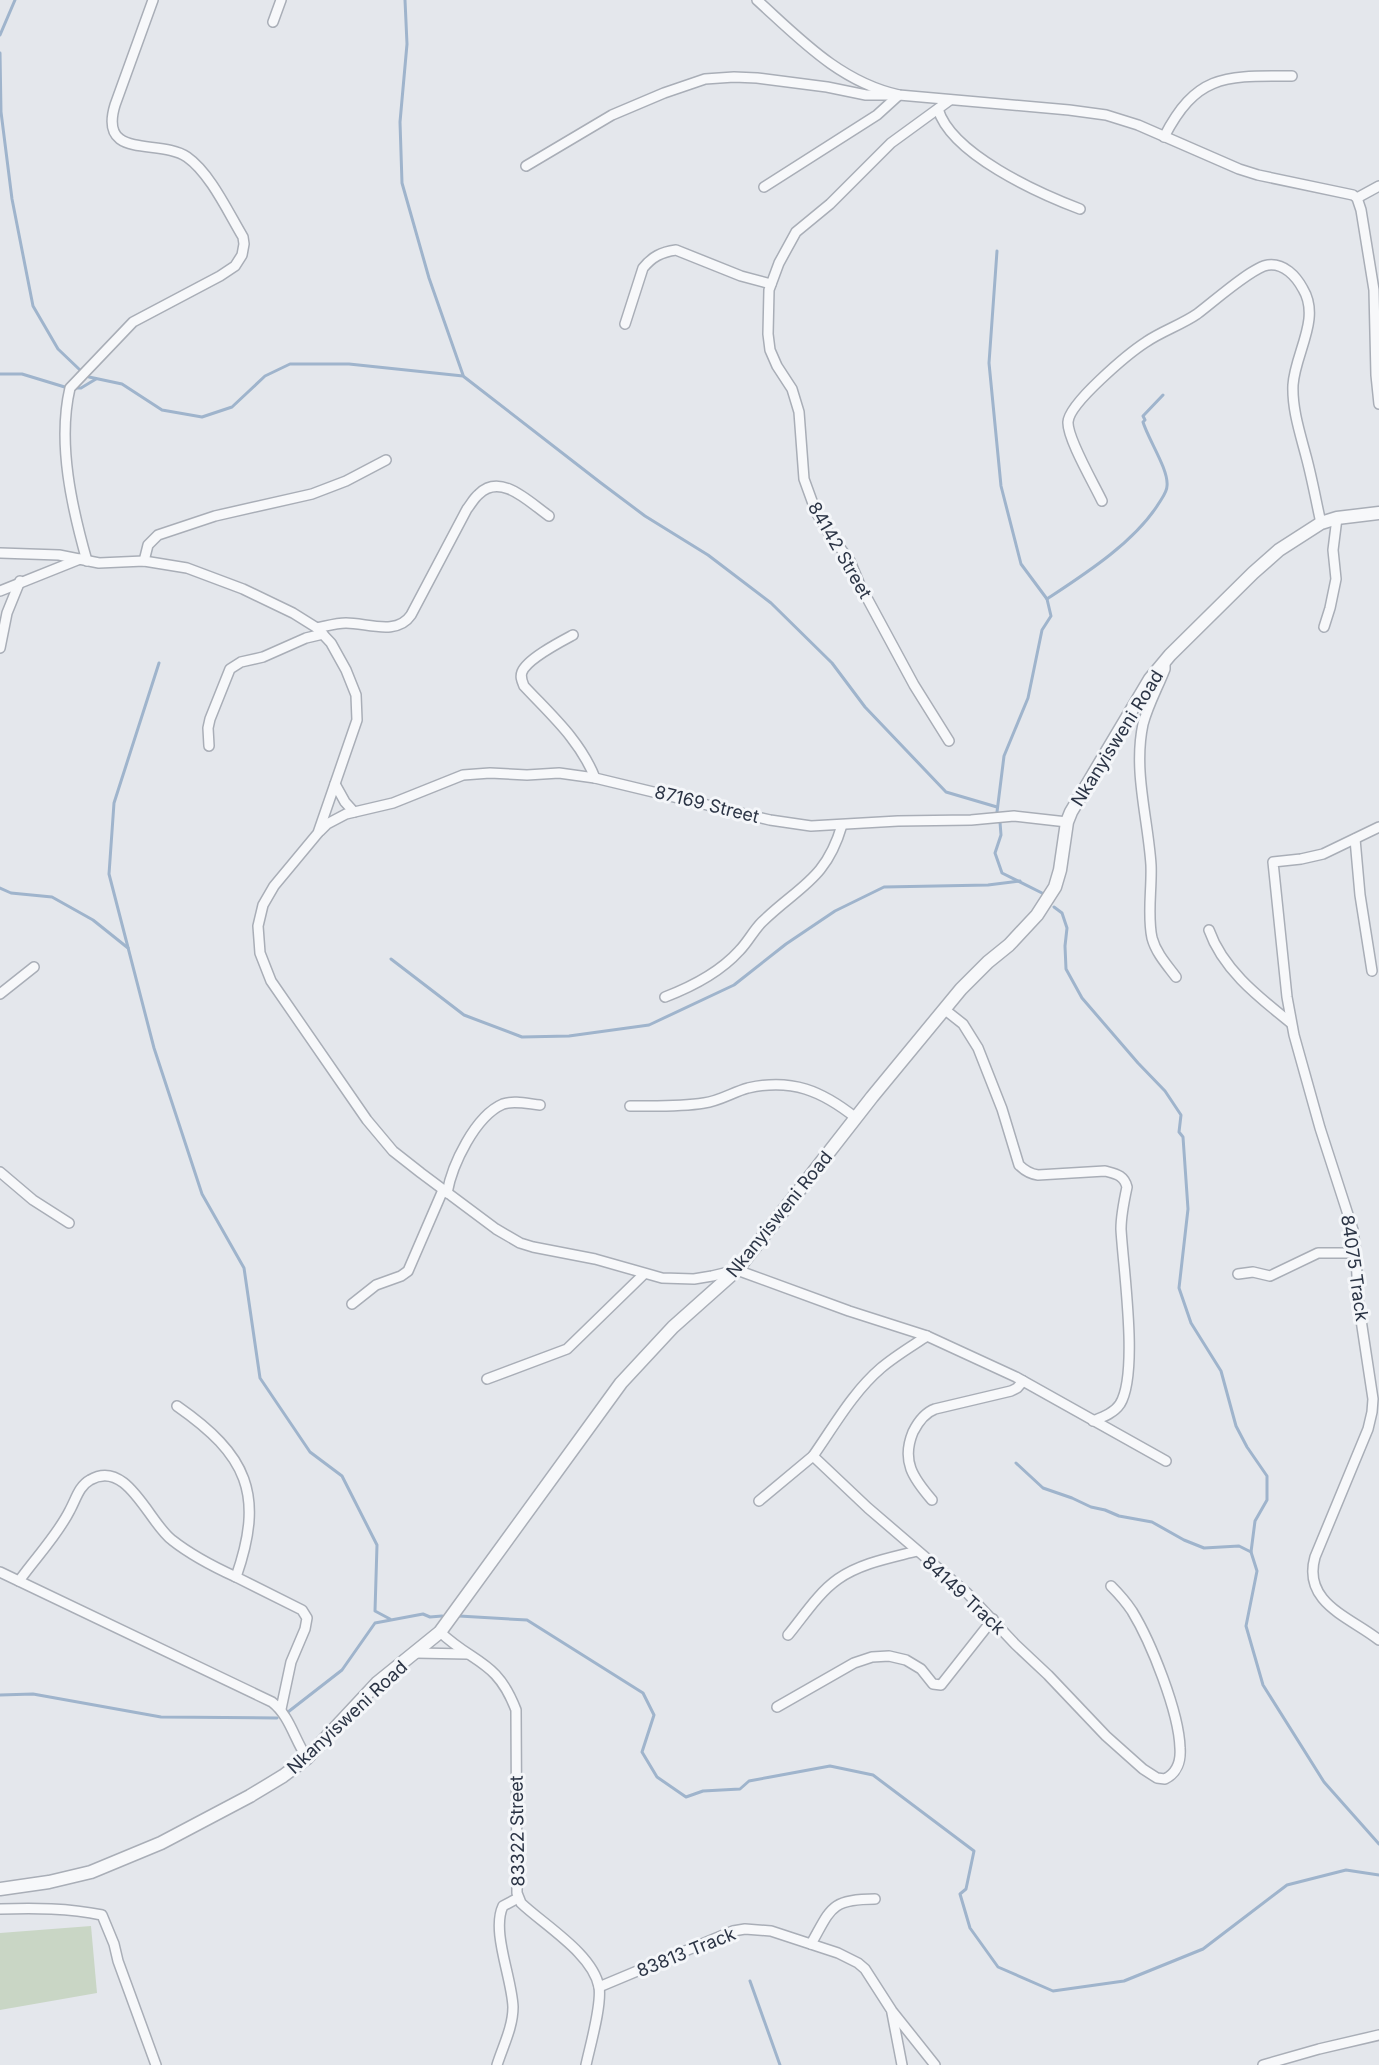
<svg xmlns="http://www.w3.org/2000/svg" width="1379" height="2065" font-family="Inter,sans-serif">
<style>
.green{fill:#c9d6c5}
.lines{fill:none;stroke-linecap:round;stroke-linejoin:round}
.stream{stroke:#9fb4cc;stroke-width:3}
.minor-casing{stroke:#a9aeb7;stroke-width:12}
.tertiary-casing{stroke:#a9aeb7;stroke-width:15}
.minor{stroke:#f7f8fa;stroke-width:9}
.tertiary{stroke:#f7f8fa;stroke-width:12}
.labels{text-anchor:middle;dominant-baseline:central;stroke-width:6;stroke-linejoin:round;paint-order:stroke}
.street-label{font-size:18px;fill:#2b3445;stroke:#f4f6f9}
</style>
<rect width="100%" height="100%" fill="#e4e7ec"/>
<path class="green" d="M91,1926L97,1993L0,2010V1933Z"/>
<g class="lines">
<g class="stream">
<path d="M405,0L407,44L400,122L402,183L429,278L463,375"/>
<path d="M0,35L15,0"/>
<path d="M0,53L1,112L12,199L33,306L58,349L80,370"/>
<path d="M997,251L989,363L1001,486L1021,564L1047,599"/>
<path d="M0,374H22L68,388"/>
<path d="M89,377L122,384L162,410L202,417L232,407L265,376L290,364H349L463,376L601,483L645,516L708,555L771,603L832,663L865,707L946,792L997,807"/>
<path d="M75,388H81L96,379"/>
<path d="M159,663L114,803L109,874L154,1048L202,1194L244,1268L260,1378L310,1452L342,1476L377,1545L375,1611L390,1619"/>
<path d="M997,812L1004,756L1028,698L1042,630L1051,616L1047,599C1085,574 1135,542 1159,503C1162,498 1167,492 1167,486C1169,470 1148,439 1143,422L1145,420L1143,416L1163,395"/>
<path d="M1000,822L1001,835L995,853L1002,873L1042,893"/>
<path d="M0,888L11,893L52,897L93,920L128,948"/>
<path d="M1054,907L1062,913L1067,928L1065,946L1066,969L1082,998L1138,1063L1165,1091L1181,1115L1179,1132L1183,1137L1188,1209L1179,1288L1191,1323L1221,1371L1236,1426L1247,1447L1267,1476V1500L1255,1521L1251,1552L1257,1571L1246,1626L1263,1685L1324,1782L1379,1844"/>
<path d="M391,959L464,1015L522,1037L569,1036L649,1025L734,985L786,944L835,911L884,887L988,885L1020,881"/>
<path d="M1016,1463L1043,1488L1072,1498L1091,1507L1105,1510L1119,1516L1152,1522L1184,1540L1204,1548L1239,1546L1251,1552"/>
<path d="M459,1616L527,1620L643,1693L654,1715L642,1752L657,1777L686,1797L703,1791L740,1789L749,1781L830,1766L873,1775L974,1851L966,1889L960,1894L970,1928L998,1967L1053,1991L1124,1981L1203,1949L1287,1885L1346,1870L1379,1875"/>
<path d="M0,1695L33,1694L161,1717L277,1718"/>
<path d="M288,1712L342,1670L375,1623L423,1614L430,1617L442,1616"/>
<path d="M750,1981L780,2065"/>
</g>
<g class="minor-casing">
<g id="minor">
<path d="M757,0C800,39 840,82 899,95L1069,110L1106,115L1138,125L1239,169L1258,175L1353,195L1357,198L1361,210L1374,290L1376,375L1379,404"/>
<path d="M273,22L281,0"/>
<path d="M938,109C951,154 1038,193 1080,209"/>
<path d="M1164,137C1197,73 1226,76 1292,76"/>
<path d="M526,166L612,115L664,93L705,79L734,77L757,78L827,87L866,95H887"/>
<path d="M764,187L877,115L899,95"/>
<path d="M1357,198L1379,186"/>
<path d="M625,324L643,268C652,257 661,252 676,250L741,276L771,284"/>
<path d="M1102,501C1094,484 1067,438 1068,422C1069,403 1129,353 1146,342C1162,331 1181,325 1197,314C1212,303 1252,267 1268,265C1284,263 1296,276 1303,289C1321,319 1295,353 1293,385C1292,409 1300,433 1306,456C1312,478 1316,501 1321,523"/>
<path d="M0,553L59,555L99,563L144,561L187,568L243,589L293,613L317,628L331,643L346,670L356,695L357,720L318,833L274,886L263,905L258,926L260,953L271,981L367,1120L393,1151L421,1173L496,1229L520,1243L533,1247L595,1259L662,1278L694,1279L712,1276L737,1270L849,1311L927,1336L1016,1377L1166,1461"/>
<path d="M87,561C72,508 57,443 70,388L133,322L220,276L235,266L242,255L244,244L243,237C228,212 210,173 187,157C160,138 98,161 115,105L153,0"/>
<path d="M144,561L148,545L158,535L215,516L312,494L346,481L386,460"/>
<path d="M0,591L80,559"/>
<path d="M1324,627L1330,608L1336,579L1333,550L1337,518"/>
<path d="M317,628C327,626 336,623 346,623C367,623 397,636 411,615L467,509C471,504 474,498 479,494C501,472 530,503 549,516"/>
<path d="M573,635C560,642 527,659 522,672C520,677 522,681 524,686C551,715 580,740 595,778"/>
<path d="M0,648L7,613L20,581"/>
<path d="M1165,662V669C1158,687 1148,705 1143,724C1133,771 1148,818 1151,865C1152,889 1147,915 1152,938C1156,953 1167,965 1176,977"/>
<path d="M949,741L914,685L860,585L850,561L829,533L816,512L804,479L799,412L792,389L777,366L770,350L768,334L769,290L779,263L796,232L830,204L891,143L950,100"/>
<path d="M209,746L208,728L210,719L230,669L241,662L263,657L306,638L323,634"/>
<path d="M335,784L345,802L354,812"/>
<path d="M1379,827L1323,854L1301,859L1273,862L1287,997L1294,1035L1320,1128L1353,1230L1356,1253L1358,1300L1373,1399L1372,1412L1368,1429L1315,1557C1302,1603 1350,1617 1379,1640"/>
<path d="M320,831L327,824L346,814L393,803L463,775L490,773L527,775L559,773L595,778L770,820L811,826L898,821L971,820L1014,816L1067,822"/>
<path d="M1355,839L1360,895L1372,971"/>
<path d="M1209,930C1223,970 1260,998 1291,1023"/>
<path d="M0,994L34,967"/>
<path d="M665,997C691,987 720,972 739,951C748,942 753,931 762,922C799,886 826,880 842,825"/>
<path d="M944,1009L963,1024L978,1048L1002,1109L1019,1165C1025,1171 1030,1174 1038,1175L1105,1171C1116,1174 1124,1175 1127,1187C1124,1201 1121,1215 1121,1229C1123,1268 1139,1373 1120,1404C1114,1413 1103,1417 1093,1421"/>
<path d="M630,1106C654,1106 680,1107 704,1103C720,1101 733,1092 748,1088C792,1078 822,1091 856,1118"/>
<path d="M0,1172L33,1200L69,1223"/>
<path d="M447,1193C452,1165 475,1116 503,1104C514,1100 529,1104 540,1105"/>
<path d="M1238,1274L1253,1272L1270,1276L1318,1253H1356"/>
<path d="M352,1304L376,1285L401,1276L408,1271L443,1190"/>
<path d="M487,1379L567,1349L644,1274"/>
<path d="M177,1406C247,1455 265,1494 236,1577L302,1610L307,1618L305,1629L291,1662L281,1709"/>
<path d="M813,1456C834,1426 853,1392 881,1368C895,1356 912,1346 927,1336"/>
<path d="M932,1500C913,1478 901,1461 913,1432C918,1422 924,1413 935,1409L1011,1391L1017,1388L1023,1381"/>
<path d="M759,1501L813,1456L868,1508L967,1593L1015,1644L1048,1675L1106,1736L1143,1769L1157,1778L1165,1779C1177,1773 1181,1761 1180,1748C1179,1712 1151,1642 1132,1611C1126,1602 1119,1594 1111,1586"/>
<path d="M0,1572L272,1702C290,1716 294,1739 307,1758"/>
<path d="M19,1581C36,1557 57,1536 70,1510C76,1499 79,1486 90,1480C127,1458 149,1523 172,1540C191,1555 214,1567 236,1577"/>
<path d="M440,1632C474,1664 497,1660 516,1710L517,1893L521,1903C544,1925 593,1954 599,1987C602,2005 590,2046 586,2065"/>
<path d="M788,1635C803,1617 818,1593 838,1579C861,1563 890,1558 917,1551"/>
<path d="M416,1653L467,1654"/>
<path d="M777,1707L854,1663L872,1657L889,1656L906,1660L921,1669L933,1684L941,1685L993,1619"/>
<path d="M0,1909C35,1908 68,1908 102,1915L114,1944L118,1961L156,2065"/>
<path d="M811,1944C831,1909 830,1899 875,1899"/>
<path d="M599,1987L733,1931L745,1929L771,1931L838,1953L858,1963L865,1969L892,2011L935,2065"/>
<path d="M892,2013L902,2065"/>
<path d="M497,2065C503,2046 513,2027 513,2007C512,1978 491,1931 503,1906L518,1898"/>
<path d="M1263,2065L1319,2049L1379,2035"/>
</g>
</g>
<g class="tertiary-casing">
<path id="tertiary" d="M0,1889L49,1882L91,1872L161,1843L250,1796L283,1776L307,1758L377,1683L440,1632L621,1383L673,1327L737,1270L872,1097L961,989L988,962L1009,945L1037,915L1055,887L1060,870L1067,822L1071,812L1150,679L1170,655L1253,573L1279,550L1321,523L1337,518L1379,513"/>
</g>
<use href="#minor" class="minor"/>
<use href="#tertiary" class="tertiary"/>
</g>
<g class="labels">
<g class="street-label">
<text transform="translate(840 550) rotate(60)">84142 Street</text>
<text transform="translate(1117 738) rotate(-58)">Nkanyisweni Road</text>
<text transform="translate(707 804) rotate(14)">87169 Street</text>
<text transform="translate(779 1214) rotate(-51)">Nkanyisweni Road</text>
<text transform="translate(1355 1268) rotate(82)">84075 Track</text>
<text transform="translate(964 1595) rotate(43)">84149 Track</text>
<text transform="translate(347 1717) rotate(-43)">Nkanyisweni Road</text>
<text transform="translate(517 1831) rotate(-91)">83322 Street</text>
<text transform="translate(686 1952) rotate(-22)">83813 Track</text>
</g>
</g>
</svg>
